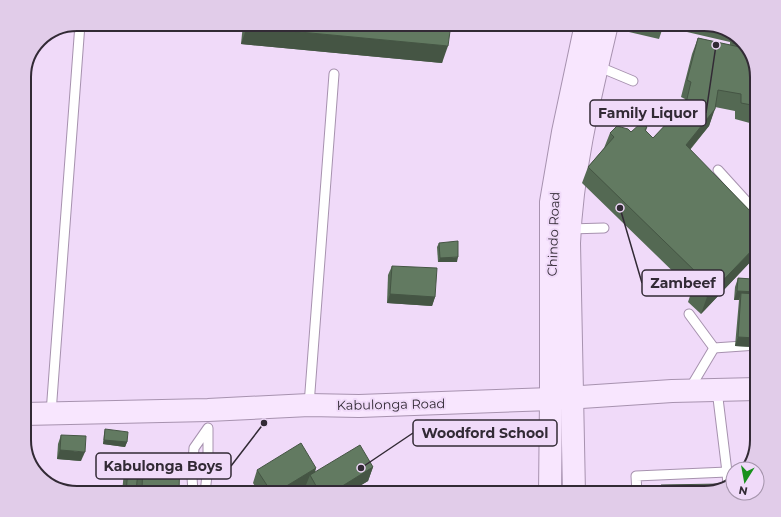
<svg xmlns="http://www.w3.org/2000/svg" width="781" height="517" font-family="Montserrat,sans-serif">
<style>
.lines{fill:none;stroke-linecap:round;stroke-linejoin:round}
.lane-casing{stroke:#a792af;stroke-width:11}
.secondary-casing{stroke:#a792af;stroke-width:24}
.lane{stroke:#fff;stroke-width:9}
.secondary{stroke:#f8e6fe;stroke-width:22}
.wall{fill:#546953}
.shaded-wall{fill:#455544}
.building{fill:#627a61;stroke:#455544}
.labels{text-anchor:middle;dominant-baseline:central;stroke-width:4;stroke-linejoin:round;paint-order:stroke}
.street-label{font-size:13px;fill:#322a35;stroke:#f0daf9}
.rim{fill:none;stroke:#322a35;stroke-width:2}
.leader{fill:none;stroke:#322a35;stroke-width:1.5}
.callout-dot{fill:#322a35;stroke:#f0daf9;stroke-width:1.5}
.callout{fill:#f0daf9;stroke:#322a35;stroke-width:1.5}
.callout-label{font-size:14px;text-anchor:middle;font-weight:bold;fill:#322a35}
</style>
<rect width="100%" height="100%" fill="#f0daf9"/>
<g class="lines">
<g class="lane-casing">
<g id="lane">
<path d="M597,66L633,81"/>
<path d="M718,170L757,213"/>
<path d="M569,229L604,228"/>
<path d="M689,314L714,348L757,345"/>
<path d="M689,390L714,348"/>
<path d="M717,390L727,472L728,487"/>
<path d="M309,405L334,74"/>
<path d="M51,413L80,24"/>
<path d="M193,493L192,477L194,448L208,428V466L205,493"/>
<path d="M637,493L636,476L727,472"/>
</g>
</g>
<g class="secondary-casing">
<g id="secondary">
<path d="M24,414L208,410L309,405L359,406L551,399L672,391L757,389"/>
<path d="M550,493L551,399V202L563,132L586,24"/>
<path d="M574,493L569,243C572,168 590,96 607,24"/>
</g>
</g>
<use href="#lane" class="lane"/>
<use href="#secondary" class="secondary"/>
</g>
<g class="wall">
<path d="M243,24H451L442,63L241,44Z"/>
<path d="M631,24H664L659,39L629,32Z"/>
<path d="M674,24H704L733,33L750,50L757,73V125L735,119V111L715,107L709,126L690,150L757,218V224L754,233L757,236V252L755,257L701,314L688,302L692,290L582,183L588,167L604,148L610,133L631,132L647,127L646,131L653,138L683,107L685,99L681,97L692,54L698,38L730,45V42L687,32L689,27Z"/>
<path d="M439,243L457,262H438L437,247Z"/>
<path d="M753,261L756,338L753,347L735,346L739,300H734L735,287L738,278L749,279L750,270Z"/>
<path d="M392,266L435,297L432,306L387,303L388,275Z"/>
<path d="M105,429L127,442L125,447L103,444L104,434Z"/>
<path d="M61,435L81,461L57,459L58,444Z"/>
<path d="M143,454L179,493H122L124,471L129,457L138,467Z"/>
<path d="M373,467L368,481L348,493H307L305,488L306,485L292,493H259L253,483L257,470L316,468L315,472Z"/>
<path d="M661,485L705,493H659V490Z"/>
</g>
<g class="shaded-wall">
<path d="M247,27L448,46L442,63L241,44Z"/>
<path d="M715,109L709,126L679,162L686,145Z"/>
<path d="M757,221V224L752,236L750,229Z"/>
<path d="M757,245V252L755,257L701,314L707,297Z"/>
<path d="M458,257L457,262H438L440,258Z"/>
<path d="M737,291L757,292V301L741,293L739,300H734Z"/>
<path d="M390,294L435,297L432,306L387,303Z"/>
<path d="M738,337L756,338L753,347L735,346Z"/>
<path d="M104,440L127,442L125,447L103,444Z"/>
<path d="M60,450L85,452L81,461L57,459Z"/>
<path d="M373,467L368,481L348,493H331Z"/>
<path d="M316,468L312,480L310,475L306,485L292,493H275Z"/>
</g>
<g class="building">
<path d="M247,24H451L448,46L247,27Z"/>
<path d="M734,34L747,47L732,43Z"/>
<path d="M698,38L749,49L757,73V106L741,103V94L718,90L715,109L686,145L757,218V221L750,229L757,236V245L707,297L694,285L700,276L588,167L614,137L610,133L617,126L628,129L631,132L641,123L647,127L645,130L653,138L686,103L691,82L687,80Z"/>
<path d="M458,241V257L440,258L439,243Z"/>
<path d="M753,261L757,262V292L737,291L738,278L752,279Z"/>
<path d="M392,266L437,268L435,297L390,294Z"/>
<path d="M741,293L757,294V329L756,338L738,337Z"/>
<path d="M105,429L128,432L127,442L104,440Z"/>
<path d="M61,435L86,436L85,452L60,450Z"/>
<path d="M301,443L316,468L275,493H272L257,470Z"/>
<path d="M360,445L373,467L331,493H320L310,475Z"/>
<path d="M143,454L180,455L179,493H142Z"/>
<path d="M129,457L139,458L136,493H126Z"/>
<path d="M721,484V489L705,493H661V485Z"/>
</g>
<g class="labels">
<g class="street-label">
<text transform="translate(553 234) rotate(-88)">Chindo Road</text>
<text transform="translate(391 404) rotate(-1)">Kabulonga Road</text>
</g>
</g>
<path d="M0 0H781V517H0ZM77 31H704A46 46 0 0 1 750 77V440A46 46 0 0 1 704 486H77A46 46 0 0 1 31 440V77A46 46 0 0 1 77 31Z" fill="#e1cce9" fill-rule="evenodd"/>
<path class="rim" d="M77 31H704A46 46 0 0 1 750 77V440A46 46 0 0 1 704 486H77A46 46 0 0 1 31 440V77A46 46 0 0 1 77 31Z"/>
<path class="leader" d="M716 45L706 113M620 208L642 283M361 468L413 433M264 423L231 466"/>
<g class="callout-dot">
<circle cx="716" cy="45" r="4"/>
<circle cx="620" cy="208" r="4"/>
<circle cx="361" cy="468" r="4"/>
<circle cx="264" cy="423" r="4"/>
</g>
<g class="callout">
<rect x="590" y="100" width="116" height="26" rx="4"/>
<rect x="642" y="270" width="82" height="26" rx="4"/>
<rect x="413" y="420" width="144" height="26" rx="4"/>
<rect x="96" y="453" width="135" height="26" rx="4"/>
</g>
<g class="callout-label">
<text x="648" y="118">Family Liquor</text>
<text x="683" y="288">Zambeef</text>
<text x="485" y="438">Woodford School</text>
<text x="163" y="471">Kabulonga Boys</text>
</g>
<g transform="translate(745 481) rotate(191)"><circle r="19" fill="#f0daf9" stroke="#a494ab"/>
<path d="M0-3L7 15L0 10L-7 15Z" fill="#19911d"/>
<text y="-6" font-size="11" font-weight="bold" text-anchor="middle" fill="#322a35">N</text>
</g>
</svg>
